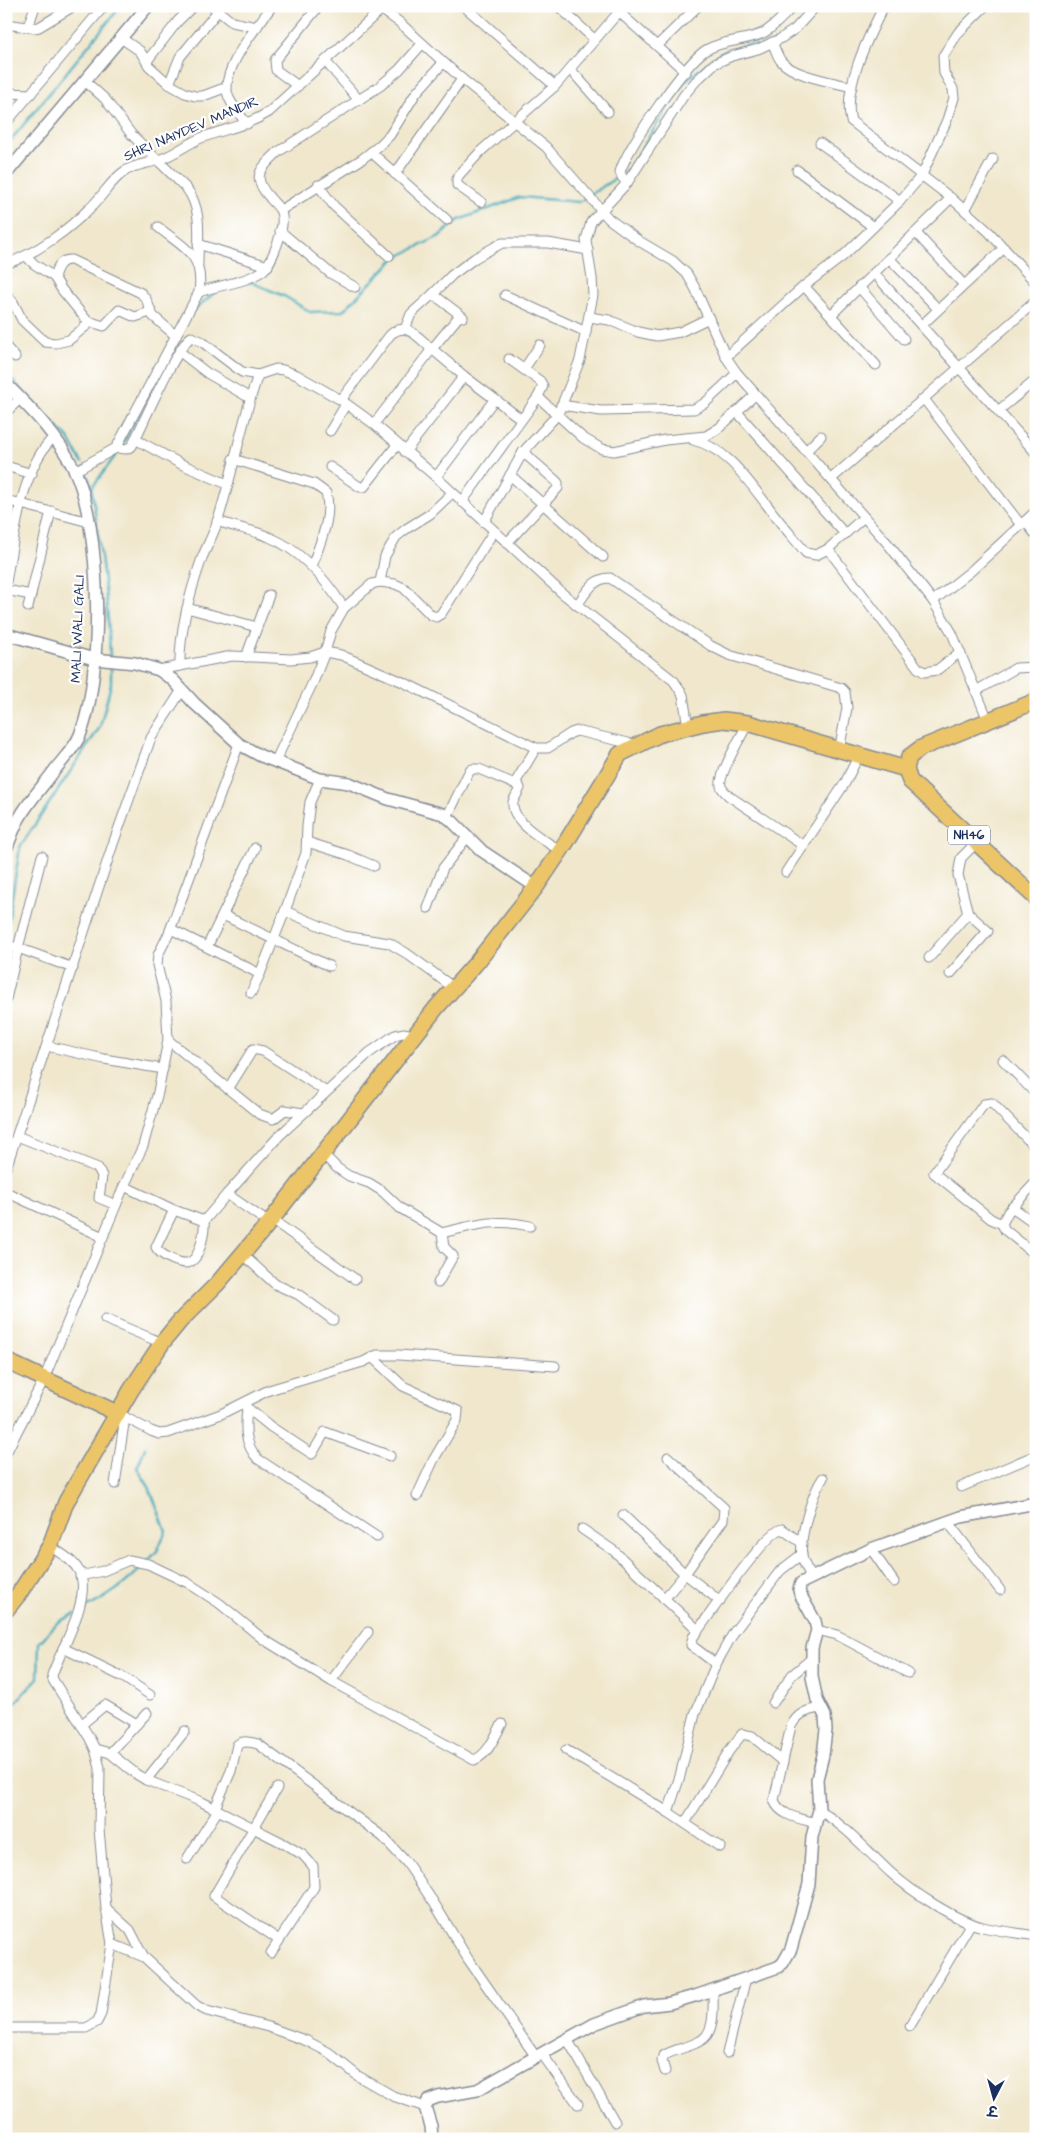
<svg xmlns="http://www.w3.org/2000/svg" width="1042" height="2145" font-family="'Architects Daughter','Playpen Sans Deva',sans-serif">
<style>
.lines{fill:none;stroke-linecap:round;stroke-linejoin:round}
.stream{stroke:#3eaabd;stroke-width:2.5}
.minor-casing{stroke:#868b95;stroke-width:11}
.tertiary-casing{stroke:#868b95;stroke-width:14}
.primary-casing{stroke:#868b95;stroke-width:18}
.trunk-casing{stroke:#868b95;stroke-width:18}
.minor{stroke:#fff;stroke-width:9}
.tertiary{stroke:#fff;stroke-width:11}
.primary{stroke:#ecc569;stroke-width:15}
.trunk{stroke:#ecc569;stroke-width:15}
.labels{text-anchor:middle;dominant-baseline:central;stroke-width:4.5;stroke-linejoin:round;paint-order:stroke}
.shield{fill:#fff;stroke:#5f6d8e;stroke-width:1}
.shield-label{font-size:12px;font-weight:bold;fill:#1b2f5e}
.street-label{font-size:14px;fill:#1b2f5e;stroke:#fff}
</style>
<rect width="100%" height="100%" fill="#fff"/>
<filter id="ink" filterUnits="userSpaceOnUse"><feTurbulence type="fractalNoise" baseFrequency=".02" numOctaves="2"/><feDisplacementMap in="SourceGraphic" scale="10" xChannelSelector="R" yChannelSelector="G"/><feConvolveMatrix kernelMatrix="1 2 1 2 8 2 1 2 1" color-interpolation-filters="sRGB"/></filter>
<filter id="wash" filterUnits="userSpaceOnUse"><feTurbulence type="fractalNoise" baseFrequency=".0096" numOctaves="4" result="noise"/><feDisplacementMap in="SourceGraphic" scale="20" xChannelSelector="R" yChannelSelector="G"/><feGaussianBlur stdDeviation="1.12" result="paint"/><feColorMatrix in="noise" values="0 0 0 0 0 0 0 0 0 0 0 0 0 0 0 0 0 1.4 0 .05"/><feComposite in="paint" operator="in"/></filter>
<g filter="url(#wash)">
<rect width="100%" height="100%" fill="#f0e7cc"/>
<g class="lines">
<g class="stream">
<path d="M6,146L121,6"/>
<path d="M624,173L628,170L684,82L721,52L767,39L803,6"/>
<path d="M247,283L251,282L286,297L310,312L343,311L395,258L438,237L459,220L520,197L579,202L619,176"/>
<path d="M194,310L218,290"/>
<path d="M6,373L69,439L82,463"/>
<path d="M122,445L144,404"/>
<path d="M84,468C94,486 94,509 97,528C103,571 109,614 110,658"/>
<path d="M91,489L118,452"/>
<path d="M6,934L20,847L100,727L111,684V663"/>
<path d="M145,1448L137,1468L149,1487L166,1531L157,1551L148,1561"/>
<path d="M80,1611C105,1599 126,1585 144,1565"/>
<path d="M6,1709L12,1706L38,1678L39,1643L58,1622L75,1614"/>
</g>
</g>
</g>
<g filter="url(#ink)">
<g class="lines">
<g class="minor-casing">
<g id="minor">
<path d="M212,6L232,22L257,27"/>
<path d="M377,6L399,22L462,79L546,147L609,219L639,241L673,261L687,274L695,288L726,357L737,373L888,544L933,601L952,633L988,720"/>
<path d="M464,6L555,86"/>
<path d="M558,6L594,39"/>
<path d="M884,6C869,35 842,89 851,121L951,198L989,232L1036,283"/>
<path d="M619,12L686,72"/>
<path d="M6,24L34,28L39,27L74,6"/>
<path d="M28,27L35,6"/>
<path d="M121,38L140,51L149,66L169,84L185,93L195,96H203L227,87"/>
<path d="M772,42C775,48 777,56 781,61C793,76 833,82 852,87"/>
<path d="M657,46L698,6"/>
<path d="M147,61L178,21L193,6"/>
<path d="M326,62L359,100"/>
<path d="M570,69L608,112"/>
<path d="M85,81L105,99L132,135L187,189C203,211 198,238 198,264"/>
<path d="M169,84L180,57L218,11"/>
<path d="M298,86L276,70L275,60L319,6"/>
<path d="M6,93L31,94"/>
<path d="M6,123L104,6"/>
<path d="M247,124C241,116 233,107 229,98C217,73 258,26 272,6"/>
<path d="M820,143L900,201"/>
<path d="M371,152L447,220"/>
<path d="M797,170L873,227"/>
<path d="M395,174L462,79"/>
<path d="M627,183L622,177L620,172C627,148 685,63 706,50C724,39 751,41 765,32C775,26 785,14 794,6"/>
<path d="M318,185L334,206L389,256"/>
<path d="M481,202L457,185V179L459,175L481,151L555,86L624,6"/>
<path d="M281,210L362,159L380,145L390,135L416,93L443,63"/>
<path d="M965,210L993,159"/>
<path d="M280,231L330,273L355,287"/>
<path d="M916,233L964,285"/>
<path d="M198,244L268,266"/>
<path d="M26,256L34,264L54,277L62,290L89,323"/>
<path d="M889,258L938,309"/>
<path d="M6,264C37,253 68,230 91,207C103,196 111,180 125,171C136,164 149,164 161,159C175,154 187,144 201,138C224,129 247,126 269,112L384,7"/>
<path d="M874,273L1036,453"/>
<path d="M54,277C57,268 60,259 71,260L141,293L146,299L153,316L176,336"/>
<path d="M804,286L876,365"/>
<path d="M859,287L904,339"/>
<path d="M199,292C218,285 244,283 261,272C272,265 288,223 280,210C278,206 273,202 270,198C251,177 259,170 278,152L380,86L399,70L422,44"/>
<path d="M6,294L13,302L22,320L45,342L56,343L69,340L91,322L104,326L119,310L135,317L150,312"/>
<path d="M505,295L586,332"/>
<path d="M831,315L951,198"/>
<path d="M463,317L433,294L452,275L475,258L502,243H548L588,250"/>
<path d="M589,317L609,320L638,332L657,336L680,332L709,318"/>
<path d="M922,325L1004,248"/>
<path d="M405,329L411,314L433,294"/>
<path d="M6,347L15,357"/>
<path d="M180,352L207,373L250,398"/>
<path d="M726,357L804,286L842,257L862,238L900,201L922,175L947,120L954,98L953,89L944,73L943,56L958,33L985,6"/>
<path d="M509,359L540,381L543,386L538,397"/>
<path d="M524,369L540,345"/>
<path d="M924,399L1021,525"/>
<path d="M341,400L390,335C407,320 418,338 432,349L460,315"/>
<path d="M561,405L601,411L694,409L705,403L737,373"/>
<path d="M999,410L1036,380"/>
<path d="M6,412L21,398"/>
<path d="M737,412L845,534"/>
<path d="M374,424L432,349L464,376L521,419"/>
<path d="M330,431L346,404"/>
<path d="M135,439L181,464L227,484"/>
<path d="M693,440C727,448 747,480 767,505C779,522 793,537 806,553L816,555L828,549L864,517"/>
<path d="M116,448L199,292C204,254 185,249 158,227"/>
<path d="M806,451L821,436"/>
<path d="M405,452L464,376"/>
<path d="M233,459L314,484L326,493C333,517 319,544 312,567"/>
<path d="M6,466L32,474"/>
<path d="M330,467L360,487H364L397,445"/>
<path d="M75,471L116,448L126,449L132,446C143,424 175,349 191,337L201,341L242,372L258,375L276,369L283,370L297,375L341,400L374,424L436,477L562,593L674,681L683,695L688,727"/>
<path d="M510,475L603,557"/>
<path d="M436,477L494,400"/>
<path d="M831,479L1036,301"/>
<path d="M6,500L89,522"/>
<path d="M462,502L538,397L583,438L602,449L614,451L665,440L706,436L719,428L755,395"/>
<path d="M217,521C234,527 253,530 269,537C301,550 326,580 344,608"/>
<path d="M1025,521L1036,535"/>
<path d="M484,522L523,452L558,414L580,360L593,295L592,278L586,240L591,222L627,183L684,95L696,81L714,64L732,56L758,49L780,39L795,29L816,6"/>
<path d="M507,543L558,488V483L555,480L523,452"/>
<path d="M828,549L918,668L924,672L937,670L960,652"/>
<path d="M6,582C14,539 21,467 54,437"/>
<path d="M380,582L385,556L396,537L406,529L430,514L452,493"/>
<path d="M6,590L31,595"/>
<path d="M933,601L971,571L1036,511"/>
<path d="M577,605C586,593 593,578 610,578L711,646L729,655L841,688L845,692L847,708L839,751"/>
<path d="M28,607L51,511"/>
<path d="M187,608L257,627"/>
<path d="M246,657L269,595"/>
<path d="M180,666C179,630 190,592 202,558C207,546 213,535 217,523C233,474 241,423 258,375"/>
<path d="M159,670L232,656L291,659L310,657L325,652L341,655L405,683L536,748H548L571,733L577,731L637,745"/>
<path d="M976,691L1016,668L1036,667"/>
<path d="M748,723C742,735 718,775 721,786C722,790 726,793 729,796L804,846"/>
<path d="M275,762L314,680L325,652L331,631L344,608L372,584L380,582L395,584L404,588L431,615L436,617L441,614L494,531"/>
<path d="M515,783L536,748"/>
<path d="M447,817L469,772L472,769H479L519,786L520,788C518,793 514,798 513,802C510,822 547,842 561,851"/>
<path d="M307,842L348,855L374,866"/>
<path d="M42,856L18,948L73,968"/>
<path d="M786,872L845,783L859,755"/>
<path d="M428,908L443,868L468,836"/>
<path d="M285,911L306,853L307,826L310,802L320,779"/>
<path d="M223,915L329,966"/>
<path d="M171,929L260,974L285,911L344,936L389,943L406,953L454,988"/>
<path d="M6,945L18,948L6,999"/>
<path d="M207,947L255,848"/>
<path d="M929,958L968,913"/>
<path d="M950,974L988,931L968,913L958,875L961,858L977,842"/>
<path d="M251,993L260,974"/>
<path d="M168,1040L259,1114L273,1119L285,1110L303,1113"/>
<path d="M47,1046L104,1059L163,1069"/>
<path d="M1003,1060L1036,1094"/>
<path d="M228,1089L253,1049L263,1051L325,1091"/>
<path d="M17,1136L98,1168L102,1176L99,1198L116,1205"/>
<path d="M323,1154L337,1168L349,1176L369,1183L382,1191L400,1208L442,1233"/>
<path d="M6,1168L113,844L151,738L182,690"/>
<path d="M1036,1182L1008,1212L1002,1224L1005,1230L1036,1255"/>
<path d="M124,1186L174,1210L204,1221L227,1194"/>
<path d="M6,1192L103,1237"/>
<path d="M1012,1207L1036,1224"/>
<path d="M174,1210L156,1247C159,1255 182,1266 190,1262C200,1258 205,1231 204,1221"/>
<path d="M271,1219L355,1279"/>
<path d="M269,1223L227,1194L279,1136L369,1053L395,1035L403,1033L414,1035"/>
<path d="M1002,1224L991,1219L934,1173L984,1104L992,1103L1036,1148"/>
<path d="M442,1233C475,1225 496,1218 530,1226"/>
<path d="M242,1254L275,1284L299,1295L333,1320"/>
<path d="M438,1283L453,1256L444,1247L442,1233"/>
<path d="M105,1319L162,1343"/>
<path d="M373,1358L403,1386L458,1411L457,1420L434,1459L417,1496"/>
<path d="M245,1406L271,1427L312,1454L325,1432L390,1456"/>
<path d="M247,1408C245,1427 244,1444 258,1459L377,1537"/>
<path d="M117,1413L151,1431L159,1434L168,1433L221,1414L269,1390L363,1362L377,1355H399L555,1366"/>
<path d="M6,1453L44,1379L124,1186L143,1146L158,1092L168,1040L166,1001L157,965L158,955L169,933L239,744"/>
<path d="M115,1484L125,1417"/>
<path d="M961,1487L1036,1455"/>
<path d="M623,1515L685,1574L720,1601"/>
<path d="M947,1521L1000,1590"/>
<path d="M582,1529L614,1551L698,1630"/>
<path d="M871,1549L894,1582"/>
<path d="M80,1576L103,1571L129,1560L148,1564L188,1583L219,1603L263,1639L331,1681L474,1760C488,1755 495,1736 502,1724"/>
<path d="M812,1577C808,1571 803,1564 802,1556C799,1538 812,1493 823,1478"/>
<path d="M664,1599L685,1574L723,1520L724,1508L668,1457"/>
<path d="M817,1630L837,1635L908,1673"/>
<path d="M63,1648L123,1677L150,1695"/>
<path d="M716,1664L691,1645L693,1637C707,1619 764,1533 782,1529L802,1543"/>
<path d="M331,1681L368,1632"/>
<path d="M773,1703L792,1675L810,1660"/>
<path d="M81,1725L105,1705L137,1724"/>
<path d="M95,1749L110,1753L136,1774L146,1780L202,1802L281,1842L303,1855L313,1866L314,1887L271,1953"/>
<path d="M566,1750L668,1812L720,1847"/>
<path d="M110,1753L147,1713"/>
<path d="M146,1780L185,1731"/>
<path d="M277,1788L214,1896L279,1940"/>
<path d="M215,1808L231,1771L237,1745C243,1740 251,1742 258,1744L383,1837L407,1863L434,1903L468,1959L536,2057"/>
<path d="M819,1810C848,1828 866,1850 891,1873C911,1891 956,1921 983,1927C1000,1931 1018,1933 1036,1936"/>
<path d="M668,1812L680,1776L695,1714L716,1664L734,1632L780,1571L802,1554"/>
<path d="M685,1823L729,1751L742,1734L752,1736L783,1762"/>
<path d="M816,1823C802,1819 779,1816 774,1800L791,1726C798,1713 807,1710 821,1708"/>
<path d="M187,1859L218,1810"/>
<path d="M106,1908L130,1930L144,1957"/>
<path d="M112,1944L144,1957L197,2006L207,2011L268,2027L307,2041L328,2052L358,2076L393,2096L425,2107"/>
<path d="M910,2026L971,1923"/>
<path d="M6,2028H86L97,2022L101,2014L112,1944L106,1908L99,1829L100,1768L95,1749L89,1737L53,1680L52,1675C61,1649 93,1597 79,1571C73,1560 60,1553 50,1546"/>
<path d="M567,2039L615,2122"/>
<path d="M727,2053L746,1978"/>
<path d="M542,2054L578,2104"/>
<path d="M665,2071L662,2061L663,2056C674,2049 688,2048 700,2041C716,2033 713,2006 713,1990"/>
</g>
</g>
<g class="tertiary-casing">
<g id="tertiary">
<path d="M6,174L148,6"/>
<path d="M6,384C32,410 58,436 74,469C102,526 104,676 80,735C75,748 62,760 54,771C43,786 29,801 20,817C14,827 11,838 6,849"/>
<path d="M6,634L94,659L135,663L159,670L173,680L194,703L239,744L261,756L320,779L349,783L388,799L443,814L452,821L482,851L536,887"/>
<path d="M432,2139L431,2126L425,2107L428,2101L438,2097L477,2090L594,2024L644,2006L670,2003L698,1995L778,1967L783,1963L791,1949L809,1884L812,1837L819,1810L817,1779L823,1755L826,1730L825,1716L817,1700L812,1677V1648L817,1630L815,1621L800,1594L799,1590L801,1583L871,1549L961,1517L1036,1503"/>
</g>
</g>
<g class="primary-casing">
<g id="primary">
<path d="M6,1361L117,1413"/>
<path d="M6,1610L18,1595L50,1546L66,1502L131,1390L162,1343L180,1321L217,1284L269,1223L436,1008L477,962L536,887L565,844L620,754L660,734L703,723L724,720L748,723L906,769"/>
</g>
</g>
<g class="trunk-casing">
<path id="trunk" d="M1036,701L921,748L909,757L906,769L910,781L1036,898"/>
</g>
<use href="#minor" class="minor"/>
<use href="#tertiary" class="tertiary"/>
<use href="#primary" class="primary"/>
<use href="#trunk" class="trunk"/>
</g>
</g>
<g class="labels">
<rect class="shield" x="948" y="825.5" width="42" height="19" rx="4"/>
<g class="shield-label">
<text x="969" y="835">NH46</text>
</g>
<g class="street-label">
<text transform="translate(191 129) rotate(-23)">SHRI NAIYDEV MANDIR</text>
<text transform="translate(78 629) rotate(-88)">MALI WALI GALI</text>
</g>
</g>
<rect width="1042" height="2145" fill="none" stroke="#fff" stroke-width="25"/>
<g transform="translate(994 2098) rotate(186)" stroke="#ffffff" stroke-width="4" paint-order="stroke">
<path d="M0-4L9 19L0 12L-9 19Z" fill="#1b2f5e"/>
<text y="-8" font-size="14" font-weight="bold" text-anchor="middle" fill="#1b2f5e">उ</text>
</g>
</svg>
